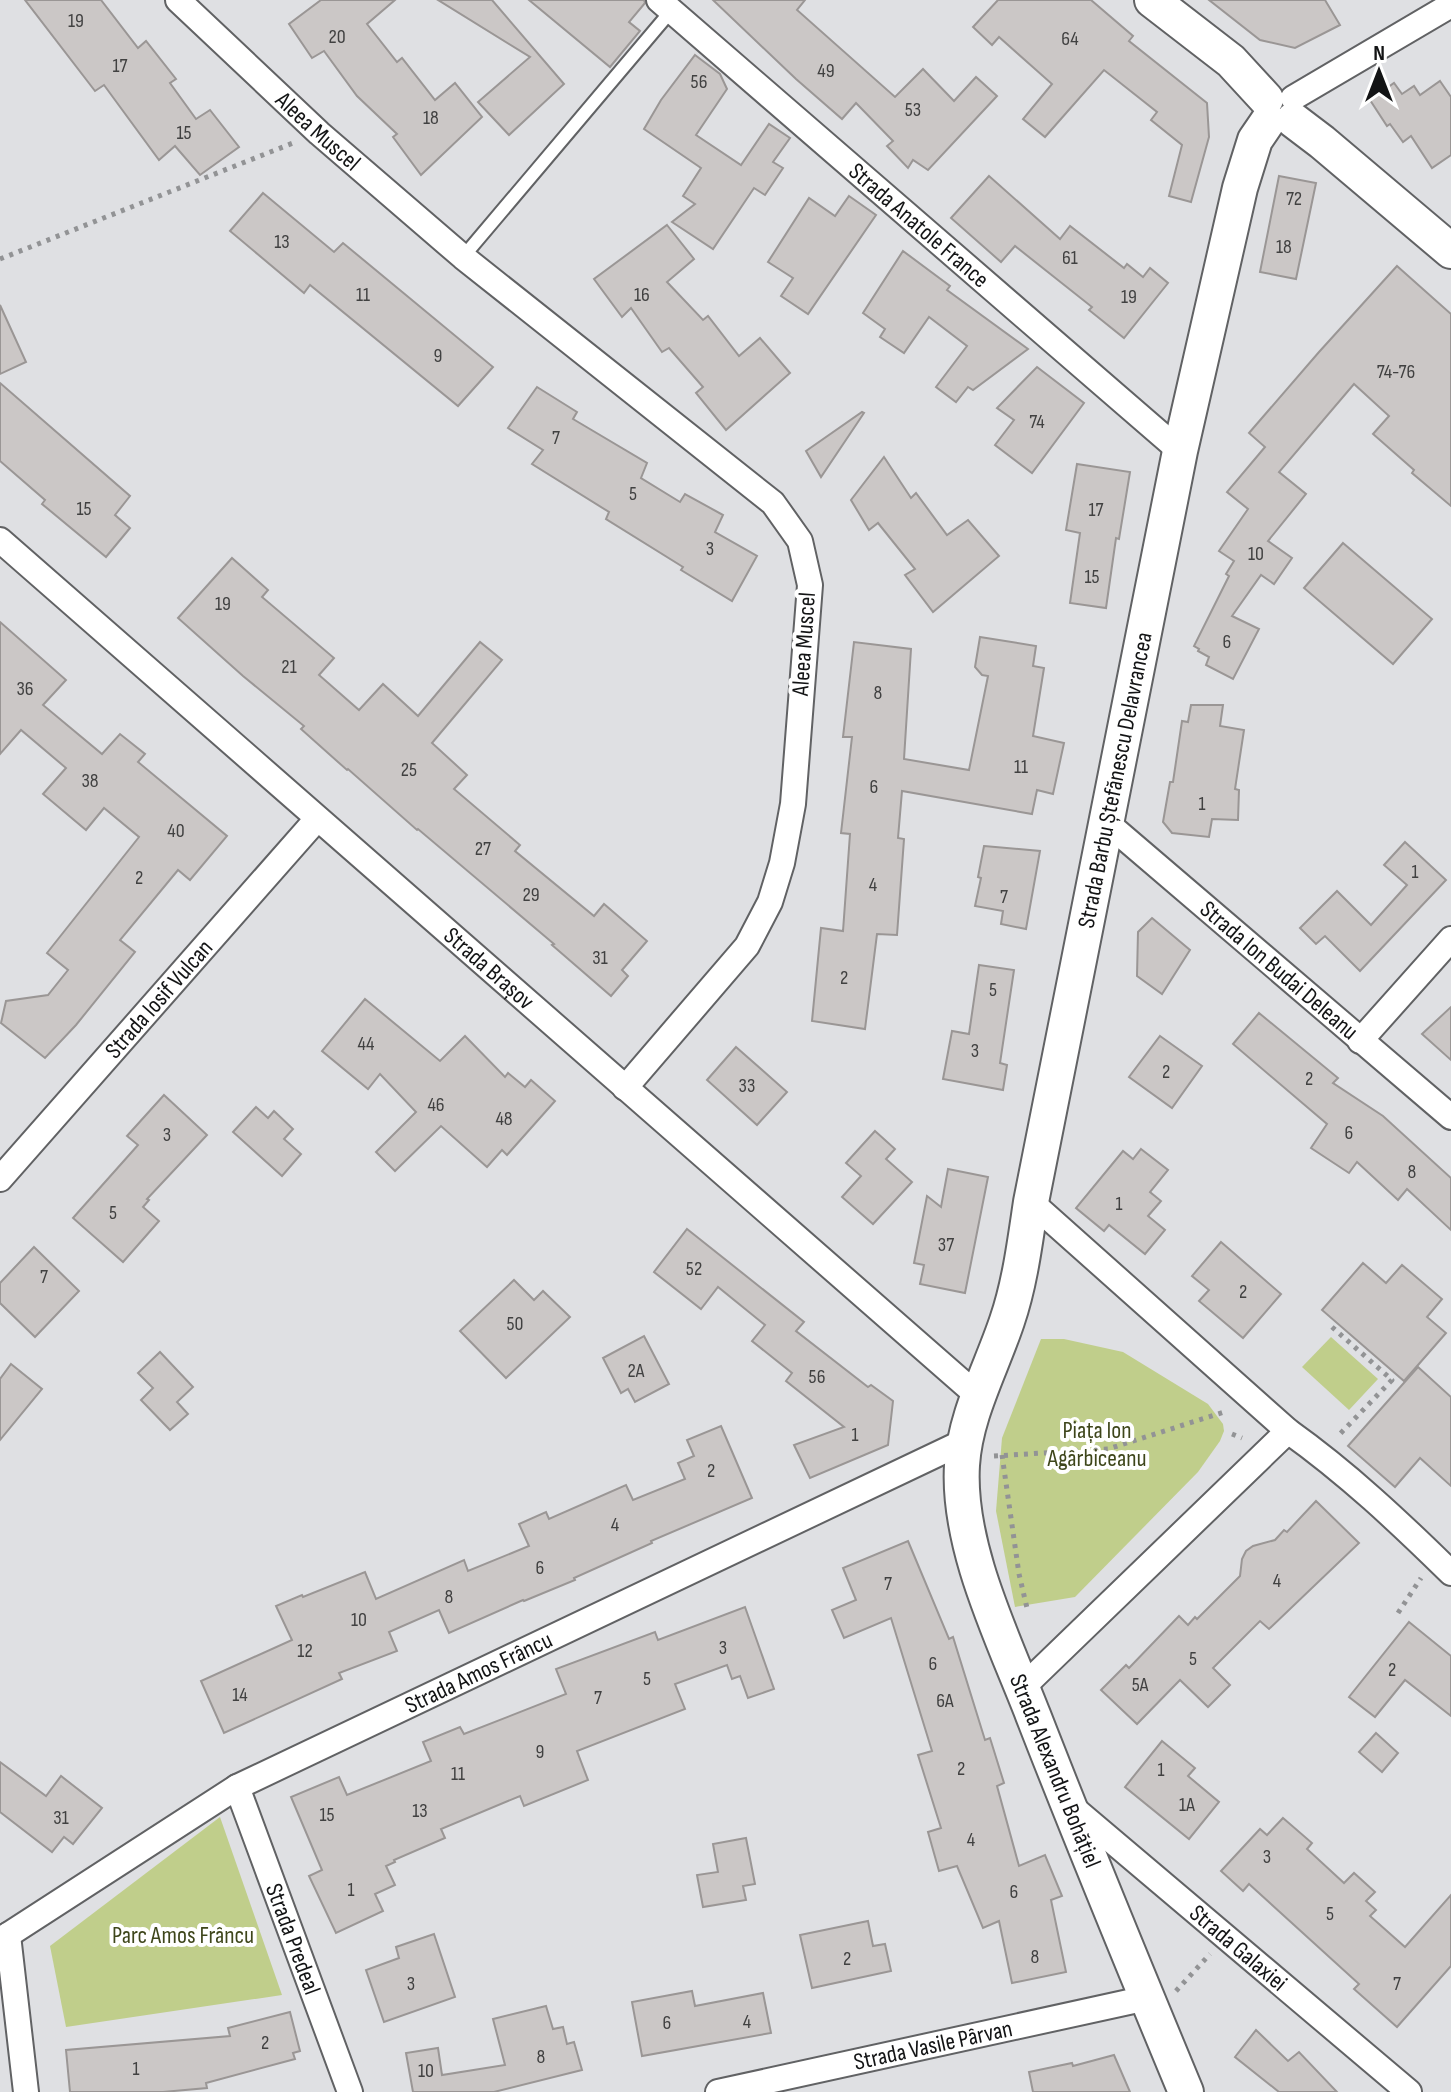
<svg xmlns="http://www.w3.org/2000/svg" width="1451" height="2092" font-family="'Sofia Sans Condensed',sans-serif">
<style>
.green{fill:#c0ce8b}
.building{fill:#cbc7c6;stroke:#9a9695;stroke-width:2}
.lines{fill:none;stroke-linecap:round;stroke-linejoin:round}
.lane-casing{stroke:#616264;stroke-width:16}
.street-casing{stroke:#616264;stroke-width:28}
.secondary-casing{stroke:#616264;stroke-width:38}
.path{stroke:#929395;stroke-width:5;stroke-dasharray:4 6;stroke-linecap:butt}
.lane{stroke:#fff;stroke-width:12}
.street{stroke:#fff;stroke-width:24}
.secondary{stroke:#fff;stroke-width:34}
.labels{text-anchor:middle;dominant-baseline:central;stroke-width:8;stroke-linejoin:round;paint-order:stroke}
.number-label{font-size:20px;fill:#414141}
.street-label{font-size:24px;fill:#131415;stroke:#fff}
.park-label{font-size:24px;fill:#3e461b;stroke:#fff}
</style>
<rect width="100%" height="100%" fill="#dfe0e3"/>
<g class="green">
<path d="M1331,1337L1378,1379L1349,1410L1302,1367Z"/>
<path d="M1041,1339H1064L1123,1352L1208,1404L1223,1424L1224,1431L1220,1441L1198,1472L1075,1597L1015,1607L996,1511L1002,1438Z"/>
<path d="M220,1817L282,1995L66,2027L50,1946Z"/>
</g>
<g class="building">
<path d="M25,0H101L138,48L146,41L176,79L170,83L196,119L210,110L239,147L200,175L175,146L159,160L104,85L95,91Z"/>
<path d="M321,0H395L367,24L397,62L402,58L435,100L455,83L482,117L421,175L393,137L397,134L357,96L324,51L312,58L289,24Z"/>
<path d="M438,0H492L564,84L509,135L478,102L530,57Z"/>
<path d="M529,0H644L645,3L629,22L640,31L610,67Z"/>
<path d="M713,0H805L797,10L895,97L923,69L954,101L976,77L997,96L928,170L913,160L908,168L887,146L893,141L856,103L842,119L796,79Z"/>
<path d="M998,0H1091L1133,36L1129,41L1207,103L1209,137L1191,202L1169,196L1182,145L1151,120L1157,112L1104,70L1045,137L1023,119L1052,84L999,37L992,45L973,27Z"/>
<path d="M1209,0H1325L1340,25L1295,48L1260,40Z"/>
<path d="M695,55L720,74L727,89L696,135L741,165L769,124L790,138L773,162L783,168L765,195L754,188L713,249L672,222L695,204L683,196L701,168L644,129L661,100Z"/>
<path d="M1440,81L1451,97V155L1432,168L1411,136L1403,142L1390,124L1387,126L1370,100L1394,83L1402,94L1414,86L1420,95Z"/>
<path d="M989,176L1060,239L1070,226L1124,268L1127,264L1143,277L1150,268L1168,283L1124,338L1089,310L1092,307L1015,246L1001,262L951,218Z"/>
<path d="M1279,176L1316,183L1296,279L1260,272Z"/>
<path d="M263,193L334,252L343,243L493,367L458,406L310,285L304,293L230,231Z"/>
<path d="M849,196L876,215L808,314L781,296L793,278L768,262L809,198L835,216Z"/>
<path d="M667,225L694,259L667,282L703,320L708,316L739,356L760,338L790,373L726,430L696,393L703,387L669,348L662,352L631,308L622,317L594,279Z"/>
<path d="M903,251L950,286L947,290L1028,349L973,390L968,387L956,402L936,387L967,346L929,317L904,353L880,337L885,329L863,313Z"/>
<path d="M1397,266L1451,314V506L1412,473L1414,470L1373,434L1389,416L1354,384L1279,472L1306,494L1268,541L1292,558L1274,584L1261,575L1232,616L1259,629L1233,679L1206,665L1209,657L1198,651L1199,649L1194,646L1229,576L1226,574L1234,561L1219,551L1248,509L1227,492L1265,447L1249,433L1319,352Z"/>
<path d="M0,305L26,362L0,374Z"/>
<path d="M1037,367L1084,403L1032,473L995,445L1014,420L997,408Z"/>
<path d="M0,383L130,496L115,515L130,528L106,557L42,504L45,500L0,461Z"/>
<path d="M537,387L577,412L573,419L647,463L641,478L680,502L685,494L723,515L715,532L757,556L732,601L681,570L683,567L606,519L609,512L532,464L543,450L508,428Z"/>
<path d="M862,412L864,413L821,477L806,451Z"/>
<path d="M884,457L911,498L916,493L947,535L968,520L999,556L933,612L905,575L915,569L878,523L869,530L851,500Z"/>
<path d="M1077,464L1130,472L1119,539L1116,538L1106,608L1070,603L1080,533L1066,530Z"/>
<path d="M1343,543L1432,619L1393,664L1304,588Z"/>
<path d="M232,558L268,590L262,597L334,658L319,675L359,710L383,684L418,716L480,642L502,660L432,743L467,775L454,789L520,845L515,851L594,916L604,904L647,941L622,970L628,976L611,996L552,945L554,944L418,829L417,830L348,769L347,770L301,729L304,726L243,676L178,618Z"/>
<path d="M0,622L66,680L43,705L102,754L120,734L145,754L138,762L227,836L190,880L178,870L120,940L135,952L76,1025L45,1058L1,1023L6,1001L48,995L68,970L47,953L139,837L104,808L86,830L43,794L66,768L21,730L0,754Z"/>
<path d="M980,637L1036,646L1033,666L1044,668L1033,736L1064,743L1053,794L1037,790L1032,814L902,791L898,838L904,839L897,935L877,934L865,1029L812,1021L821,928L843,931L850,834L841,833L852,737H843L854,642L911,649L904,759L969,770L988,676L982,675L975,667Z"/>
<path d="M1191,705H1223L1220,726L1244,730L1235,789L1239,790L1238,820L1212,819L1209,837L1172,833L1163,822L1170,782H1173L1182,721L1188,722Z"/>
<path d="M1405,842L1446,880L1360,971L1325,936L1316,944L1300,928L1337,891L1371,925L1407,885L1384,865Z"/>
<path d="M984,846L1040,851L1026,929L1001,924L1003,911L975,906L981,878L978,877Z"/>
<path d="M1152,918L1190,950L1162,994L1137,976L1138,932Z"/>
<path d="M979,965L1014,970L1000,1063L1007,1065L1003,1090L943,1079L952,1031L969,1034Z"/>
<path d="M365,999L440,1061L465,1036L505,1077L508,1073L525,1087L531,1080L555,1101L507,1155L502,1150L487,1167L441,1126L395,1171L376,1152L416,1112L380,1074L368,1089L322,1051Z"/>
<path d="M1451,1007V1060L1422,1034Z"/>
<path d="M1259,1013L1338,1078L1333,1083L1383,1116L1451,1178V1230L1407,1189L1398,1200L1357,1162L1349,1173L1311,1148L1327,1124L1233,1044Z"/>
<path d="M1160,1036L1202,1066L1172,1108L1129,1077Z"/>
<path d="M736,1047L787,1092L757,1125L707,1080Z"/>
<path d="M164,1095L207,1135L147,1199L149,1200L143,1207L159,1221L123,1262L73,1218L138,1145L127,1136Z"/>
<path d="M256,1107L268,1118L274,1111L293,1129L284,1139L301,1154L282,1176L233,1132Z"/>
<path d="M875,1131L895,1149L886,1159L912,1182L873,1224L842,1197L861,1176L846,1163Z"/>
<path d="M1141,1149L1168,1170L1150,1192L1161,1201L1148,1216L1165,1230L1145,1254L1109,1225L1104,1231L1076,1208L1123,1151L1133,1159Z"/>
<path d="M948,1169L988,1177L965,1293L920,1284L924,1265L914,1263L927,1196L941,1207Z"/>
<path d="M687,1229L804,1322L796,1331L868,1387L871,1385L893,1401L888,1445L810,1478L794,1445L844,1427L786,1381L792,1373L752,1341L765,1325L718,1287L701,1309L654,1272Z"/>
<path d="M1221,1242L1281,1294L1243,1338L1199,1301L1209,1290L1192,1276Z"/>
<path d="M34,1247L79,1291L35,1337L0,1303V1283Z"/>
<path d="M1363,1263L1386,1283L1402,1265L1442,1299L1427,1317L1446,1333L1404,1381L1322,1310Z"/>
<path d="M514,1280L534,1300L543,1291L570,1317L506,1378L460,1331Z"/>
<path d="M644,1336L669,1384L635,1402L628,1389L621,1393L603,1358Z"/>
<path d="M160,1352L193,1387L177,1402L188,1414L170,1430L141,1400L153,1388L138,1373Z"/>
<path d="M11,1364L42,1389L0,1440V1379Z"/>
<path d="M1418,1367L1451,1397V1486L1420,1458L1395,1487L1348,1446Z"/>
<path d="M721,1426L752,1498L651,1541L652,1543L574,1578L575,1580L524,1601L523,1600L449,1633L439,1610L389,1632L397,1651L339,1673L342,1679L224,1733L201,1681L292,1640L276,1606L302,1595L303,1597L365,1572L376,1599L464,1560L468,1571L529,1546L519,1524L546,1512L549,1519L626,1485L633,1500L685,1479L678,1463L694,1456L687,1440Z"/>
<path d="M1316,1501L1359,1543L1269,1629L1260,1621L1213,1668L1230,1685L1208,1707L1180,1680L1137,1724L1101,1690L1126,1665L1129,1668L1179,1616L1188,1625L1195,1617L1197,1619L1240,1576L1242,1559L1246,1551L1253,1546L1275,1540L1284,1530L1287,1532Z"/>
<path d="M908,1541L949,1639L953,1637L985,1740L990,1738L1004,1783L997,1786L1019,1866L1045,1855L1062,1896L1051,1900L1066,1972L1012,1983L999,1921L983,1928L957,1866L939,1871L928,1832L941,1828L918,1755L932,1751L891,1618L844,1638L832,1610L856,1600L843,1568Z"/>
<path d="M745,1607L774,1689L748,1698L740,1676L732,1679L727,1665L675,1684L685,1709L577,1751L588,1780L524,1806L520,1796L441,1829L445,1838L394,1860L395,1862L386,1866L395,1885L375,1894L383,1911L336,1933L309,1876L322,1870L291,1797L339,1777L347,1795L431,1761L423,1742L460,1727L464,1734L566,1694L556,1669L655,1632L658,1640Z"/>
<path d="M1409,1622L1451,1656V1716L1405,1680L1375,1717L1349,1697Z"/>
<path d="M1376,1733L1398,1753L1382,1772L1359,1752Z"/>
<path d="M1162,1741L1195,1768L1188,1776L1219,1802L1189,1839L1125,1787Z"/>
<path d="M0,1762L46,1796L61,1776L102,1808L73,1844L64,1837L52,1852L0,1812Z"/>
<path d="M1283,1818L1312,1843L1307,1849L1344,1883L1354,1873L1375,1892L1366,1901L1376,1910L1370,1916L1405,1947L1451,1895V1966L1397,2027L1354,1989L1359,1984L1249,1884L1243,1891L1221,1871L1260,1829L1267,1835Z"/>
<path d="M746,1838L755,1884L743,1886L746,1900L703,1907L697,1875L718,1872L713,1844Z"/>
<path d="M868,1921L873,1946L885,1944L891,1971L812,1988L800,1935Z"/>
<path d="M434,1934L455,1997L384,2022L366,1970L399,1958L396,1947Z"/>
<path d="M692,1991L695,2006L763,1993L771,2033L642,2056L632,2002Z"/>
<path d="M546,2006L553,2029L563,2027L567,2044L574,2042L582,2070L494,2092H413L406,2053L438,2048L442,2075L505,2065L493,2019Z"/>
<path d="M290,2012L300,2051L293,2053L295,2059L206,2083L207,2088L163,2092H70L66,2050L230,2036L228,2028Z"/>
<path d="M1256,2030L1288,2061L1299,2052L1337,2092H1279L1235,2057Z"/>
<path d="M1114,2055L1130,2092H1033L1029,2072L1072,2063L1073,2066Z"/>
</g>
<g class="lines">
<g class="lane-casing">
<path id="lane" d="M463,257L671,11"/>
</g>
<g class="street-casing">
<g id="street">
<path id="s1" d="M178,0L319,133L463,257L773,503L800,541L810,585L793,804L782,863L770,902L747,946L625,1088"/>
<path id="s2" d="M659,0L1180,451"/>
<path d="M1293,98L1451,5"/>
<path id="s3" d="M0,540L978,1396"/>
<path id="s4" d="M1106,822L1451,1117"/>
<path d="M1360,1041L1451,939"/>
<path id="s5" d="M0,1179L317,819"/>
<path d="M1031,1202L1288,1431C1347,1473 1399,1522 1451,1573"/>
<path d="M1022,1688L1288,1431"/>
<path id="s6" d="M237,1787L350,2092"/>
<path id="s7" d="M1072,1807L1409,2092"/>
<path id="s8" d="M8,1935L237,1787L965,1441"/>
<path d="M8,1935L26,2092"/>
<path id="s9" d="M718,2092L1147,1998"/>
</g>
</g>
<g class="secondary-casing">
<g id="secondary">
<path d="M1152,0L1231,61L1266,99"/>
<path d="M1293,120L1322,142L1451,251"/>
<path id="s10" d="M1186,2092C1134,1967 1082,1841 1033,1715C1004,1640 957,1547 962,1465C965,1415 991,1369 1007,1321C1020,1283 1025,1242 1031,1202L1180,451L1240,188L1255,140L1268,121"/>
</g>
</g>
<g class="path">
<path d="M0,259L293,143"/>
<path d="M1332,1327L1392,1380L1338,1436"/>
<path d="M1232,1434L1242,1438"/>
<path d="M1002,1455L1019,1574L1027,1608"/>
<path d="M994,1456L1108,1449L1224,1412"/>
<path d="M1398,1613L1421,1578"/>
<path d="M1176,1991L1210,1954"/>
</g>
<use href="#lane" class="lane"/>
<use href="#street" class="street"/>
<use href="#secondary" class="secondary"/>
</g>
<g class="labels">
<g class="number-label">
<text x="76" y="21">19</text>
<text x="337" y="37">20</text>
<text x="1070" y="39">64</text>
<text x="120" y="66">17</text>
<text x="826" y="71">49</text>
<text x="699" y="82">56</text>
<text x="913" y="110">53</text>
<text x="431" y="118">18</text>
<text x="184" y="133">15</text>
<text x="1294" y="199">72</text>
<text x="282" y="242">13</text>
<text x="1284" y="247">18</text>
<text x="1070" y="258">61</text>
<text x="363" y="295">11</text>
<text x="642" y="295">16</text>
<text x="1129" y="297">19</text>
<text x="438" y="356">9</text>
<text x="1396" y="372">74-76</text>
<text x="1037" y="422">74</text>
<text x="556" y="438">7</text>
<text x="633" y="494">5</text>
<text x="84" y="509">15</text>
<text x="1096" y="510">17</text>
<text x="710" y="549">3</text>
<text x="1256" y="554">10</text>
<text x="1092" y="577">15</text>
<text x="223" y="604">19</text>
<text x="1227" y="642">6</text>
<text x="289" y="667">21</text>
<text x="25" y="689">36</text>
<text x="878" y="693">8</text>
<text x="1021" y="767">11</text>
<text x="409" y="770">25</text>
<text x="90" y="781">38</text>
<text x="874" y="787">6</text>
<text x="1202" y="804">1</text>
<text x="176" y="831">40</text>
<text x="483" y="849">27</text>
<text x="1415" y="872">1</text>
<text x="139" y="878">2</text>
<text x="873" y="885">4</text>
<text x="531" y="895">29</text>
<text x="1004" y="897">7</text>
<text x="600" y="958">31</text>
<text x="844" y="978">2</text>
<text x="993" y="990">5</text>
<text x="366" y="1044">44</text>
<text x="975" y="1051">3</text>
<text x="1166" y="1072">2</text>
<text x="1309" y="1079">2</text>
<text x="747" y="1086">33</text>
<text x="436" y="1105">46</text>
<text x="504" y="1119">48</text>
<text x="1349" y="1133">6</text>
<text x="167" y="1135">3</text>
<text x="1412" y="1172">8</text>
<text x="1119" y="1204">1</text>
<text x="113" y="1213">5</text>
<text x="946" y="1245">37</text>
<text x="694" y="1269">52</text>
<text x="44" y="1277">7</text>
<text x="1243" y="1292">2</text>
<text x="515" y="1324">50</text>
<text x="636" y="1371">2A</text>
<text x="817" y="1377">56</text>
<text x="855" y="1435">1</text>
<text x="711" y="1471">2</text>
<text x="615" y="1525">4</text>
<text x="540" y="1568">6</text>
<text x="1277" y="1581">4</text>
<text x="888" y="1584">7</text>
<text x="449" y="1597">8</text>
<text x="359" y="1620">10</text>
<text x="723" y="1648">3</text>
<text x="305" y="1651">12</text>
<text x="1193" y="1659">5</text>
<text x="933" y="1664">6</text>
<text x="1392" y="1670">2</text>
<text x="647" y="1679">5</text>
<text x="1140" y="1685">5A</text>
<text x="240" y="1695">14</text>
<text x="598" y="1698">7</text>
<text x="945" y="1701">6A</text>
<text x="540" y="1752">9</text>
<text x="961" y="1769">2</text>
<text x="1161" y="1770">1</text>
<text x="458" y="1774">11</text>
<text x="1187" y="1805">1A</text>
<text x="420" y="1811">13</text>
<text x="327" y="1815">15</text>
<text x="61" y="1818">31</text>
<text x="971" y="1840">4</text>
<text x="1267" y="1857">3</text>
<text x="351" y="1890">1</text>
<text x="1014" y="1892">6</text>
<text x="1330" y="1914">5</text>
<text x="1035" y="1957">8</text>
<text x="847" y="1959">2</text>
<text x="411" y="1984">3</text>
<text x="1397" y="1984">7</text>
<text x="747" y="2022">4</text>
<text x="667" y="2023">6</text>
<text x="265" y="2043">2</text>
<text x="541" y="2057">8</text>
<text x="136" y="2069">1</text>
<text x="426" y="2071">10</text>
</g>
<g class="street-label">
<text stroke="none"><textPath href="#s1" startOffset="192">Aleea Muscel</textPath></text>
<text stroke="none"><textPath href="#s2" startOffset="344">Strada Anatole France</textPath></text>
<text transform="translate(804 644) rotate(-86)">Aleea Muscel</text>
<text stroke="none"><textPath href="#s10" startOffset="1372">Strada Barbu Ștefănescu Delavrancea</textPath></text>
<text stroke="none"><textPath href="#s3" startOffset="650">Strada Brașov</textPath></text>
<text stroke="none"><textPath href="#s4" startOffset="228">Strada Ion Budai Deleanu</textPath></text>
<text stroke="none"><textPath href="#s5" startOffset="240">Strada Iosif Vulcan</textPath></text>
<text stroke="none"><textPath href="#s8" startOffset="540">Strada Amos Frâncu</textPath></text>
<text transform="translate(1055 1771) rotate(68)">Strada Alexandru Bohățiel</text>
<text stroke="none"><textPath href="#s6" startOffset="162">Strada Predeal</textPath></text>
<text stroke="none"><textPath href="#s7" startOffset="218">Strada Galaxiei</textPath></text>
<text stroke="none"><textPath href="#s9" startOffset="220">Strada Vasile Pârvan</textPath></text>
</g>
<g class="park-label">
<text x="1097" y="1430">Piața Ion<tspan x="1097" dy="28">Agârbiceanu</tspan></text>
<text x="183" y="1935">Parc Amos Frâncu</text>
</g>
</g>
<g transform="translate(1379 72)" stroke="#ffffff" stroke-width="6" paint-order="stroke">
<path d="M0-6L14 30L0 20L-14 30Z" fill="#131415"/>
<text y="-12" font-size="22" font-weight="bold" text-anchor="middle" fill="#131415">N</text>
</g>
</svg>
